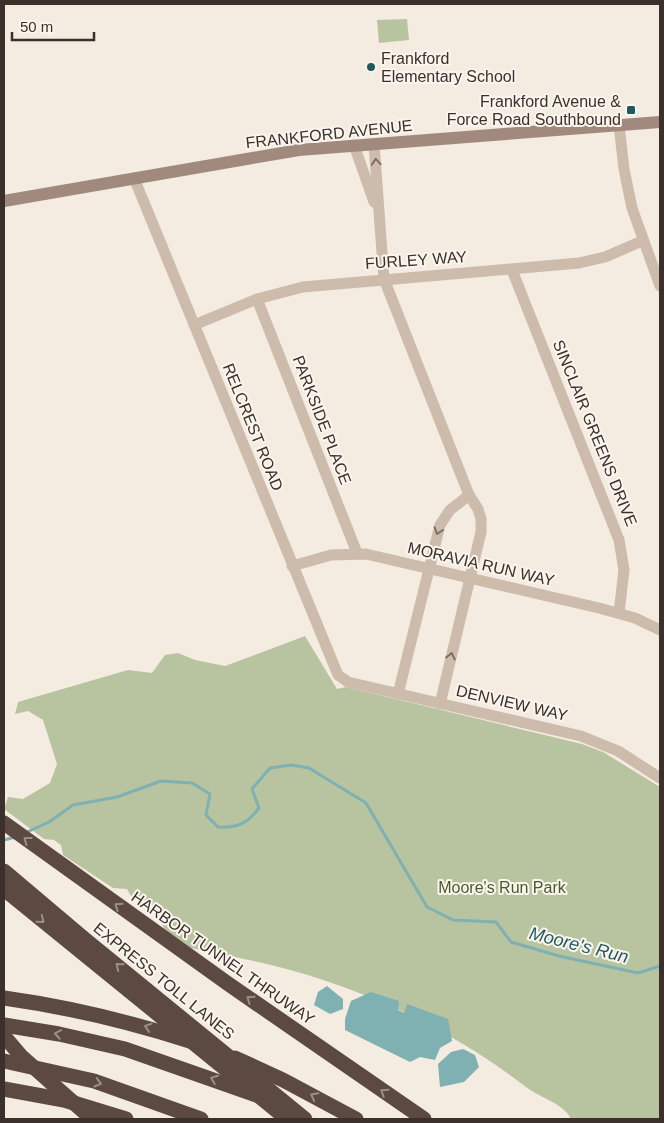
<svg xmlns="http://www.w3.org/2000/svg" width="664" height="1123" font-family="Arial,sans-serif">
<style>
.green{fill:#b8c4a0}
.water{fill:#7fb0b2}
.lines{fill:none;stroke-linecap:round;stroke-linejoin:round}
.stream{stroke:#7fb0b2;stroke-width:3}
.street{stroke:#cdbbac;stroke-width:11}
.secondary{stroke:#a18a7d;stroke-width:12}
.highway{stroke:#5c4a42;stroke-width:15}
.highway-bridge{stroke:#5c4a42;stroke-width:15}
.oneway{stroke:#7d6f65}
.oneway2{stroke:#9c8e87}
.poi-dot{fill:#1f5a5e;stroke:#fbf5ee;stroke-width:2}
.labels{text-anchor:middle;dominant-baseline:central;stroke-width:4;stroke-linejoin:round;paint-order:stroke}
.poi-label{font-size:16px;fill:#3b302b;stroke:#fbf5ee;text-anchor:start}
.street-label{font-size:16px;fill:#3b302b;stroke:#fbf5ee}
.park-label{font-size:16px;fill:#4a5a2e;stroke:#fbf5ee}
.water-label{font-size:18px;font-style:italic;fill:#1f5a5e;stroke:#fbf5ee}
</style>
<rect width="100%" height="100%" fill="#f4ebe1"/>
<g class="green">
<path d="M407,19L409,40L379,43L377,20Z"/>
<path d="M305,636L337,689L346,687L582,744L603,752L660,787V1119H571C569,1116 568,1113 565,1111C555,1101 538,1096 526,1087C452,1030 362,987 271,965C238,957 204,951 171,944L158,915L139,897L132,898L127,889L113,888L63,855L61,845L54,840L44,839L4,809L8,797L23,799L50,783L57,764L43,720L28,711L15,714L18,702L128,670L152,673L165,655L178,653L195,660L225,666Z"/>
</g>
<g class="water">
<path d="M327,986L343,999V1009L330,1014L314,1005L318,992Z"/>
<path d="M371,992L399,1001L398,1010L404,1013L407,1004L448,1019L452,1041L440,1048L435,1060L420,1057L410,1062L345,1030V1019L351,1001Z"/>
<path d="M463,1049L475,1055L479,1067L464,1082L440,1087L438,1064L451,1052Z"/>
</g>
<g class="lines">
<g class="stream">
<path d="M25,833L49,822L73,805L117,797L161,781L192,783L210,794L206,815L218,827C237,828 247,824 259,808L252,789L270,768L291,765L309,768L366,803L427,907L453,920L496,922L511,942L559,956L638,973L660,966"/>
<path d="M4,840L15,837"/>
</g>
<g class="street">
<path d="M619,125L624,169L632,208L660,286"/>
<path d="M374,144L384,279L469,495L478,509L481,519V532L440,704"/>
<path d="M354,145L374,202"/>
<path d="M134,178L338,675L348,682L581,736L618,751L660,778"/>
<path d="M512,270L619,540L624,570L619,613"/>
<path d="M257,299L357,553"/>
<path d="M194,325L257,299L303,287L579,263L605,257L642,241"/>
<path d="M292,566L331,555L366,554L599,608L635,618L660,630"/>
<path d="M398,694L440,525L450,510L469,495"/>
</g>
<path class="secondary" d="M4,201L299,150L660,122"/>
<g class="highway">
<path d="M4,823L227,983L424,1119"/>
<path d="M4,871L82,937"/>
<path d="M4,998C69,1007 127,1021 190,1041"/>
<path d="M4,1025L59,1034L125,1049L256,1095"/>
<path d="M235,1058L283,1080L356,1119"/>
<path d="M4,1061L94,1081L201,1119"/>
<path d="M4,1089L64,1100L126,1119"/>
</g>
<g class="highway-bridge">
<path d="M4,889L287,1119"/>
<path d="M82,937L305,1119"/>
<path d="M4,1036L21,1056L92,1119"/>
</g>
</g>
<defs><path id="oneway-chevron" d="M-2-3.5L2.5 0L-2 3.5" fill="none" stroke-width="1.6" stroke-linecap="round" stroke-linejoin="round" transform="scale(1.25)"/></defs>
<g class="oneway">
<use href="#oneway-chevron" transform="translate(376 162) rotate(-94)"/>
<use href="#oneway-chevron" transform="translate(438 531) rotate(108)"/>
<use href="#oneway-chevron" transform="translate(451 656) rotate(-77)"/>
</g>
<g class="oneway2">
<use href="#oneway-chevron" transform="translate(27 840) rotate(-143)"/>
<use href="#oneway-chevron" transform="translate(118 906) rotate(-145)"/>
<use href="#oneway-chevron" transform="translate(41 920) rotate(39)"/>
<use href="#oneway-chevron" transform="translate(119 966) rotate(-141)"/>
<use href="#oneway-chevron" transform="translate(250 999) rotate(-145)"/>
<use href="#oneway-chevron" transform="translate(148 1027) rotate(-162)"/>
<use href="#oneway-chevron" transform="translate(58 1034) rotate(-170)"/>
<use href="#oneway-chevron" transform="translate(214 1079) rotate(-159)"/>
<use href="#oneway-chevron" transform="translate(98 1083) rotate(16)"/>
<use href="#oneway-chevron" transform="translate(384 1092) rotate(-146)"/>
<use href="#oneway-chevron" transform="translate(314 1096) rotate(-152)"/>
</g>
<g class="poi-dot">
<circle cx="371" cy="67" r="5"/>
<rect x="626" y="105" width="10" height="10" rx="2.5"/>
</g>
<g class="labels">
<g class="poi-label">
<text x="381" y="58">Frankford<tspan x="381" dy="18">Elementary School</tspan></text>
<text x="621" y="101" text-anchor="end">Frankford Avenue &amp;<tspan x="621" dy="18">Force Road Southbound</tspan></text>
</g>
<g class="street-label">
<text transform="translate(329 134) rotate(-6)">FRANKFORD AVENUE</text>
<text transform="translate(416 260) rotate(-4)">FURLEY WAY</text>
<text transform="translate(322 420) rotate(69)">PARKSIDE PLACE</text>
<text transform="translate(253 427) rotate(68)">RELCREST ROAD</text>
<text transform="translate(595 433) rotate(68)">SINCLAIR GREENS DRIVE</text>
<text transform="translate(481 564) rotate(13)">MORAVIA RUN WAY</text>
<text transform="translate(512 703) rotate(13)">DENVIEW WAY</text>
<text transform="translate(223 958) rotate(35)">HARBOR TUNNEL THRUWAY</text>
<text transform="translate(164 981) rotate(39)">EXPRESS TOLL LANES</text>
</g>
<g class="park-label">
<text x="502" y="887">Moore's Run Park</text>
</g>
<g class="water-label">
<text transform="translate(579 945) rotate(14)">Moore's Run</text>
</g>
</g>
<rect width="664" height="1123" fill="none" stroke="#3b302b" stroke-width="10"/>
<path d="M12 32v8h82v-8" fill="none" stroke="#3b302b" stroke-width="2.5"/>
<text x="20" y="32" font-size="15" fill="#3b302b" stroke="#fbf5ee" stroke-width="4" paint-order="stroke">50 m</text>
</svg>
